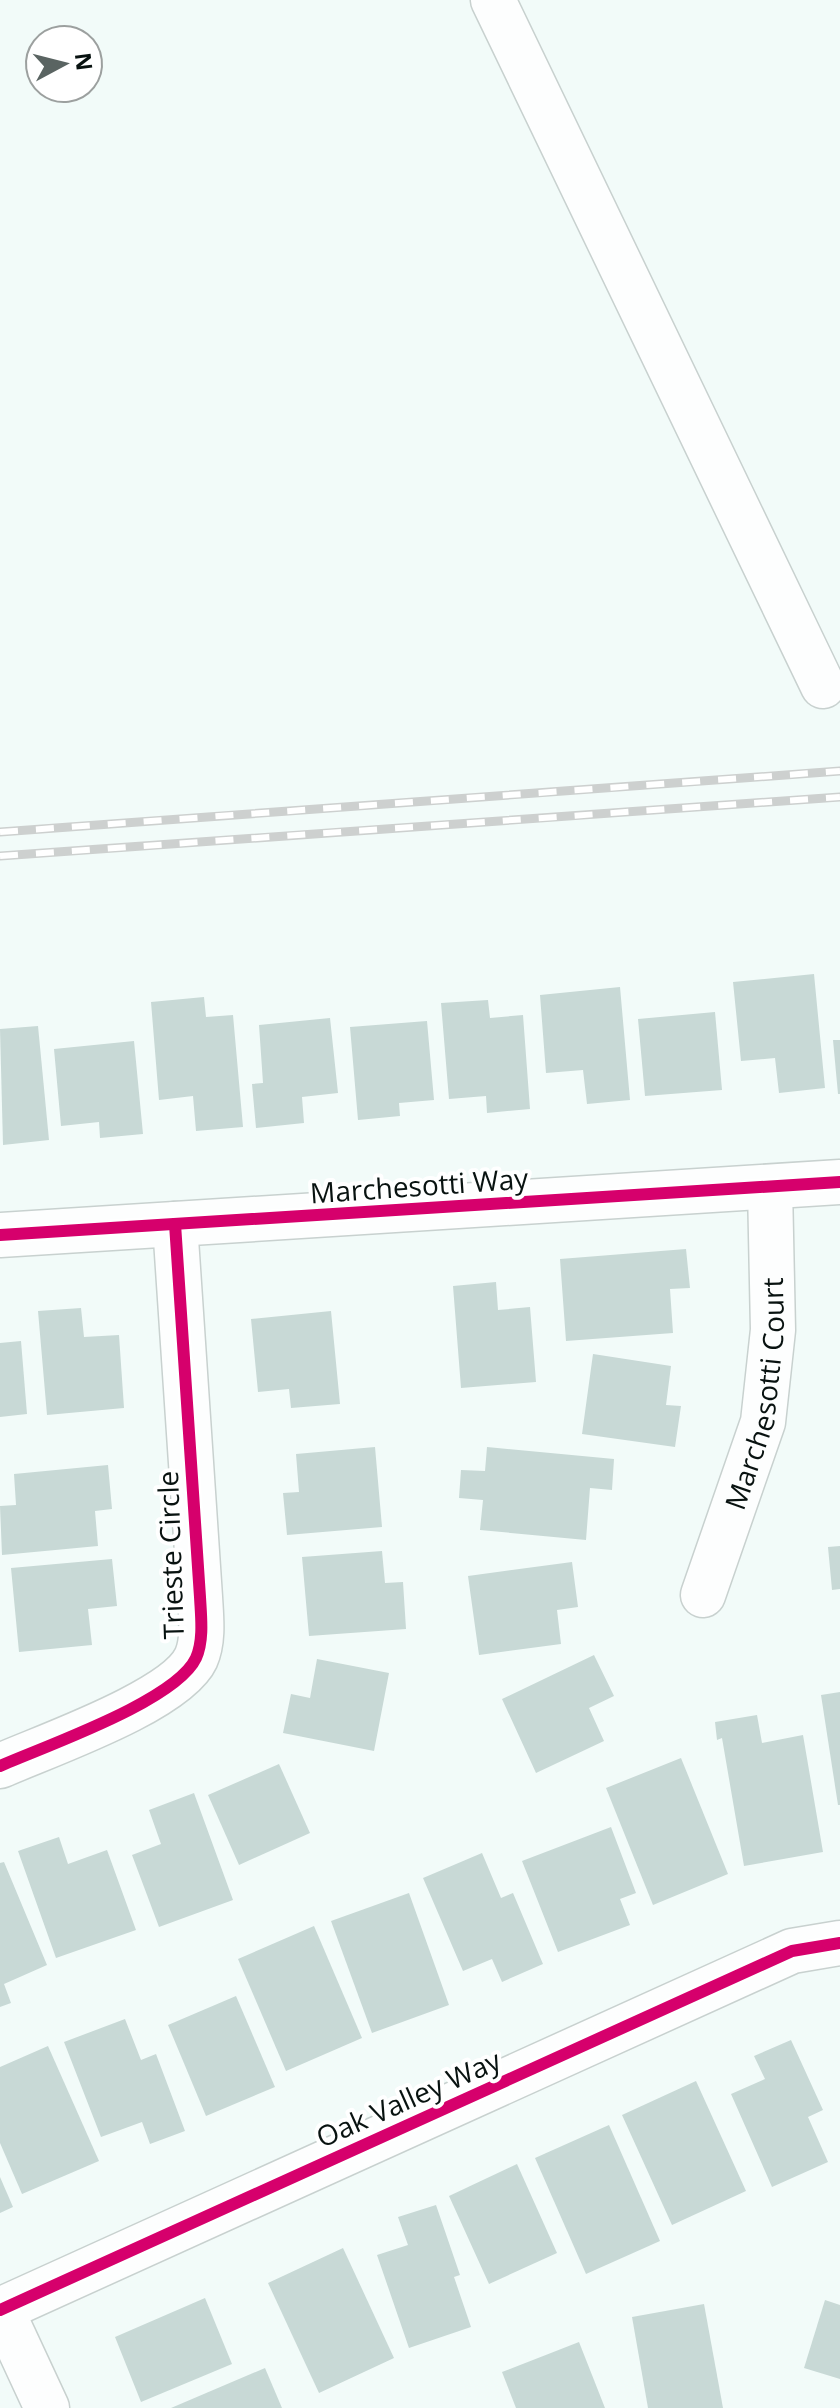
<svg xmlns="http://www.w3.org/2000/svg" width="840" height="2408" font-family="'Open Sans',sans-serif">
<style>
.building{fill:#c8d9d6}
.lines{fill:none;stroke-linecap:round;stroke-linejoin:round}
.minor-casing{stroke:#c8d1cf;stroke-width:47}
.minor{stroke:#fdfefe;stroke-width:44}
.rail-casing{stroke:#cdd0cf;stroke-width:9}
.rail{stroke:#fff;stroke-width:6;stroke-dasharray:18;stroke-linecap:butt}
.cycleway-casing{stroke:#fff;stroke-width:17}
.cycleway{stroke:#d6006c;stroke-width:12}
.labels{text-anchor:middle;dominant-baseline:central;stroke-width:8;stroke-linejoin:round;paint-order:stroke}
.street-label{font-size:28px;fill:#081210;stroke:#fff}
</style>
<rect width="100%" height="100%" fill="#f2fbf9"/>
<g class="building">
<path d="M814,974L825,1088L779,1093L775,1058L741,1061L733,982Z"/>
<path d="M620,987L630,1100L587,1104L583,1070L546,1073L540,995Z"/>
<path d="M204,997L206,1017L233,1015L243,1127L196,1131L193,1096L159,1100L151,1002Z"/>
<path d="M488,1000L490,1018L523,1015L530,1109L487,1113L486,1096L449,1099L441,1003Z"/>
<path d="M715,1012L722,1090L645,1096L638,1019Z"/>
<path d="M330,1018L338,1093L302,1097L304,1123L256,1128L252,1084L263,1083L259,1025Z"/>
<path d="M427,1021L434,1100L399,1103L400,1116L358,1120L350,1027Z"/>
<path d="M38,1026L49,1140L3,1145L0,1029Z"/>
<path d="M833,1040H840V1094H838Z"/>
<path d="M134,1041L143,1134L100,1138L99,1122L61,1126L54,1049Z"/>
<path d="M686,1249L690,1288L670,1289L673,1333L566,1341L560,1259Z"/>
<path d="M496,1282L498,1310L530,1307L536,1382L461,1388L453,1286Z"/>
<path d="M81,1308L84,1337L119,1335L124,1408L47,1415L38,1311Z"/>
<path d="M331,1311L340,1404L291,1408L289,1389L258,1392L251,1319Z"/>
<path d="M21,1341L27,1414L0,1417V1343Z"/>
<path d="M593,1354L671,1366L666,1405L681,1406L675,1447L582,1434Z"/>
<path d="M375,1447L382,1527L287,1535L283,1493L299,1492L296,1454Z"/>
<path d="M487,1447L614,1459L612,1490L590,1488L586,1540L480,1530L483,1500L459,1498L461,1470L485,1471Z"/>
<path d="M108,1465L112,1509L95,1511L98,1546L2,1555L0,1506L16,1505L14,1474Z"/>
<path d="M840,1546V1589L832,1590L828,1547Z"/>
<path d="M382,1551L385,1583L403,1582L406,1629L309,1636L302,1557Z"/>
<path d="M112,1559L117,1606L88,1609L92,1645L19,1652L11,1568Z"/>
<path d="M572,1562L578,1607L557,1610L561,1644L479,1655L468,1576Z"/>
<path d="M594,1655L614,1696L589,1708L604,1741L536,1773L502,1699Z"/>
<path d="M317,1659L389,1673L374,1751L283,1733L291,1694L310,1698Z"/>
<path d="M840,1692V1805H838L821,1695Z"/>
<path d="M757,1715L762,1743L803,1735L823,1852L744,1866L722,1738L717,1740L715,1722Z"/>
<path d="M681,1758L728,1874L653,1905L606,1788Z"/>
<path d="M279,1764L310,1833L239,1865L208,1795Z"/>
<path d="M194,1793L233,1900L159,1927L132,1855L161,1844L149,1810Z"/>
<path d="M611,1827L636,1893L620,1899L630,1925L558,1952L522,1861Z"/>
<path d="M59,1837L68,1864L107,1850L136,1930L56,1958L18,1851Z"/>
<path d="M482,1853L501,1898L513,1893L543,1964L502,1982L492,1959L463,1971L423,1878Z"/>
<path d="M4,1862L47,1965L4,1984L11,2003L0,2007V1863Z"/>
<path d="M409,1893L449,2005L372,2033L331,1921Z"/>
<path d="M314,1926L362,2038L286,2071L238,1959Z"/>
<path d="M236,1996L275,2087L206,2116L168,2025Z"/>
<path d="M125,2019L141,2060L156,2054L185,2131L150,2144L142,2122L101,2137L64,2042Z"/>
<path d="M791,2040L823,2110L808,2117L828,2162L772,2187L731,2094L765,2079L754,2056Z"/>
<path d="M48,2046L99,2161L22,2194L0,2143V2067Z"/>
<path d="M696,2081L746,2191L672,2225L622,2115Z"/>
<path d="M609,2125L660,2241L586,2274L535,2158Z"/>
<path d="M517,2164L557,2253L489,2284L449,2196Z"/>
<path d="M0,2177L13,2207L0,2213Z"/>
<path d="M436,2205L460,2275L454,2277L471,2327L409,2348L377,2255L408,2245L398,2217Z"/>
<path d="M343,2248L394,2358L319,2393L268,2283Z"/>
<path d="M205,2298L232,2364L141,2402L115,2337Z"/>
<path d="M825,2300L840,2305V2379L804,2368Z"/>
<path d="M704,2304L723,2408H648L632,2317Z"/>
<path d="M579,2342L605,2408H516L502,2372Z"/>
<path d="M265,2368L282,2408H171Z"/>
</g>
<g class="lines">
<g class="minor-casing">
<g id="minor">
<path d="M493,0L823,686"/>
<path d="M0,1235L840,1182"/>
<path id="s1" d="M703,1595L763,1422L773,1330L770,1187"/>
<path d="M0,1766C45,1746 176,1701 196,1658C204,1640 201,1616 200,1597L175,1224"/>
<path d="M1,2309L47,2408"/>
<path d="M0,2310L792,1951L840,1943"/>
</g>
</g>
<use href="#minor" class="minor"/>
<g class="rail-casing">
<g id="rail">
<path d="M0,832L840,771"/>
<path d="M0,856L840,797"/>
</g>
</g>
<use href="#rail" class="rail"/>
<g class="cycleway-casing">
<g id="cycleway">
<path d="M0,1235L840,1182"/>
<path d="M0,1766C45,1746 176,1701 196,1658C204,1640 201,1616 200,1597L175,1224"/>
<path d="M0,2310L792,1951L840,1943"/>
</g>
</g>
<use href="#cycleway" class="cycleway"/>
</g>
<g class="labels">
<g class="street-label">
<text transform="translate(419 1185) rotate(-4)">Marchesotti Way</text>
<text stroke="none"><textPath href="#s1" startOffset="210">Marchesotti Court</textPath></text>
<text transform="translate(170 1555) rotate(-92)">Trieste Circle</text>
<text transform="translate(408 2098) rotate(-24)">Oak Valley Way</text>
</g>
</g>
<g transform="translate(64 64) rotate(83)"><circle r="38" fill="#ffffff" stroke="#9ca09f" stroke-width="2"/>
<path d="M0-6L14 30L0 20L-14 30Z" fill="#5a6462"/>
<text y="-12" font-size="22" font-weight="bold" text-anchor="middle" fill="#081210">N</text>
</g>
</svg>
